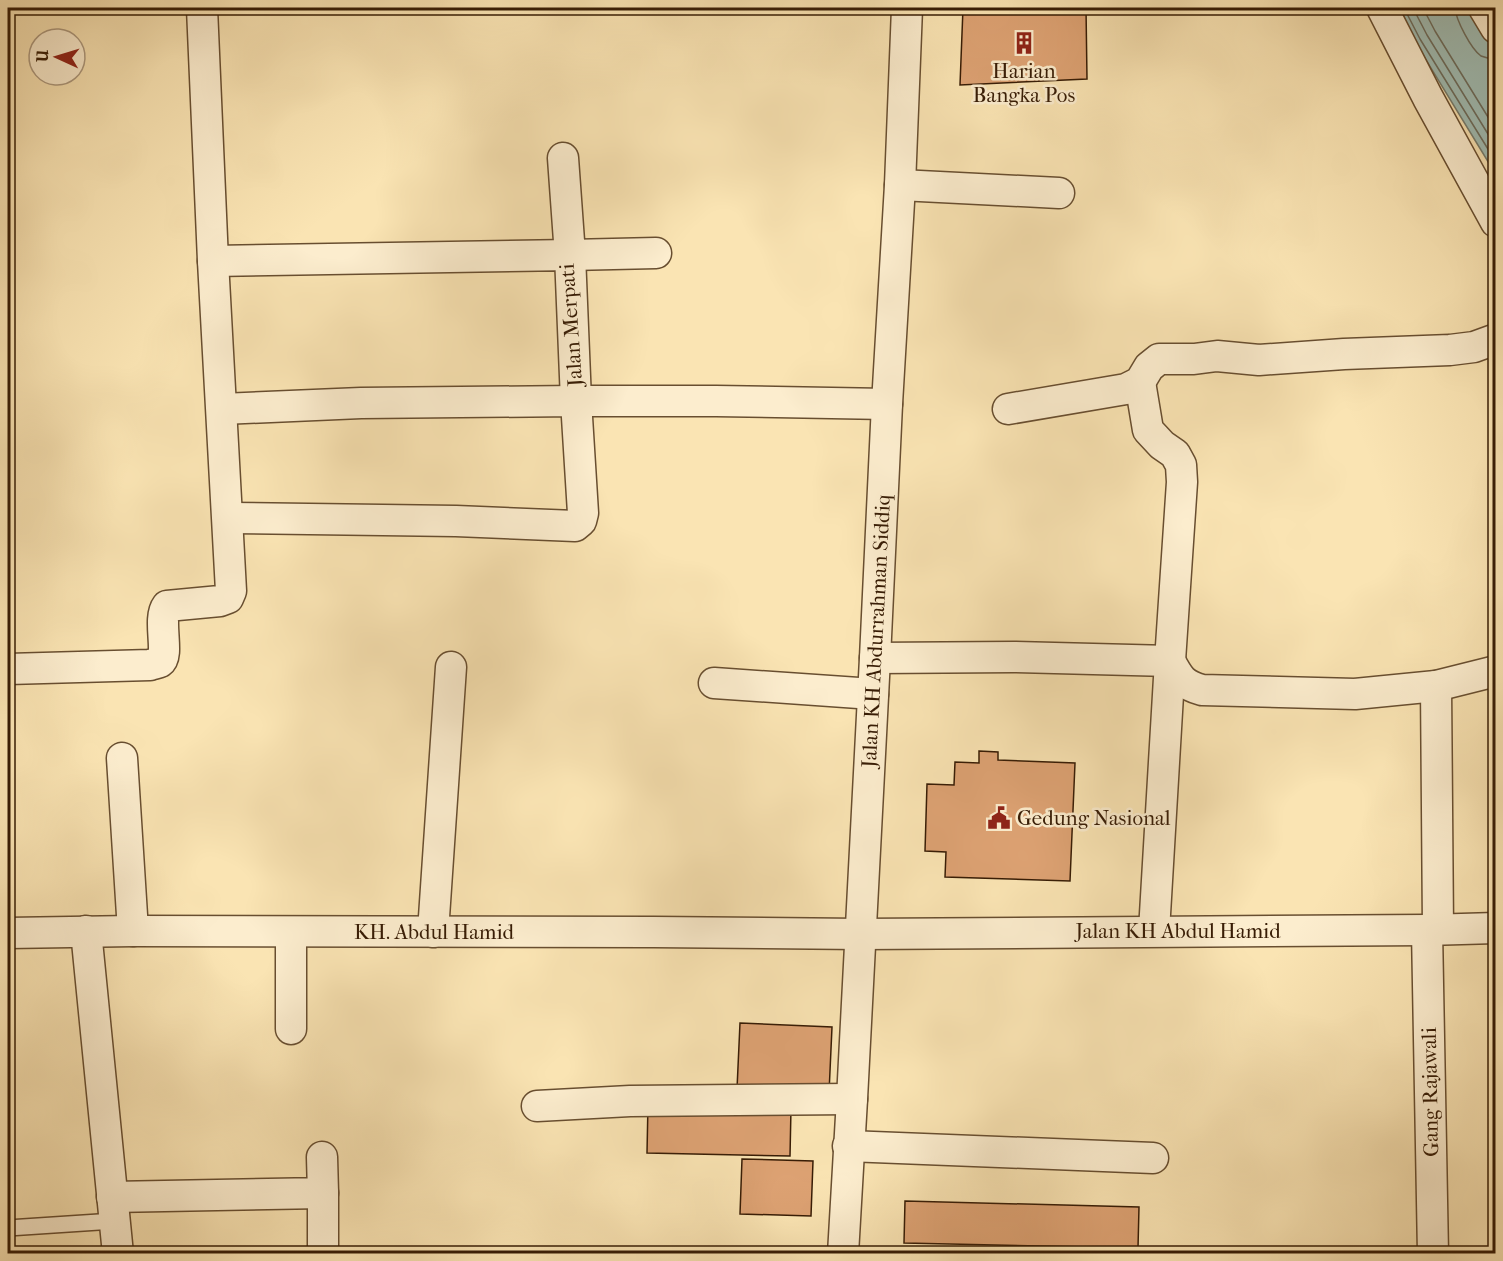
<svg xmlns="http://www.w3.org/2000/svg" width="1503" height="1261" font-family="'IM FELL French Canon',serif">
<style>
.water{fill:#a0bdb4;stroke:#767d6e;stroke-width:1.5}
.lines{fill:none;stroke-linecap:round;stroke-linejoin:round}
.shore{stroke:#6c6c5c;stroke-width:1.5}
.building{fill:#dda273;stroke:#371c05;stroke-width:1.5}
.lane-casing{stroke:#684e30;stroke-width:18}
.street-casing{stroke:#684e30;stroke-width:33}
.lane{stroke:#fcedce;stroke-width:15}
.street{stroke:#fcedce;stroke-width:30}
.labels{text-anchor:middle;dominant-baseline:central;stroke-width:5;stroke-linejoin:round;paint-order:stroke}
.poi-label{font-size:21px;fill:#371c05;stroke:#fcedce}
.street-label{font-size:21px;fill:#371c05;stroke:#fcedce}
</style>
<rect width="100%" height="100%" fill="#fae4b3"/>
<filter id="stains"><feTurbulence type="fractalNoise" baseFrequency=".00333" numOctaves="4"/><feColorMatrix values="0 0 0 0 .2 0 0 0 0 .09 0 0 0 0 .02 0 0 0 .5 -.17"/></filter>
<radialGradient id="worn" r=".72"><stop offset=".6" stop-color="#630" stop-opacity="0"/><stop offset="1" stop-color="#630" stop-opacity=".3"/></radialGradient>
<path class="water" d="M1397,8H1477L1495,41V173L1415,42Z"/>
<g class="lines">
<g class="shore">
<path d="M1404,8L1420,39L1496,162"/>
<path d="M1413,8L1427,35L1496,147"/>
<path d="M1423,8L1435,31L1496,130"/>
<path d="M1455,8C1456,20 1471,49 1481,56C1486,58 1490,59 1496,59"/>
</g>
</g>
<g class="building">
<path d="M963,8H1086L1087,79L960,85Z"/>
<path d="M979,751L998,752V760L1075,763L1070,881L945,877L946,852L925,851L927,784L954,785L955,762L979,763Z"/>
<path d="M740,1023L832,1027L829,1093L737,1089Z"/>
<path d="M648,1104L791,1108L790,1156L647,1153Z"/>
<path d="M742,1159L813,1161L811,1216L740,1214Z"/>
<path d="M905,1201L1139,1207L1138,1248L904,1243Z"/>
</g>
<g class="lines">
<g class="lane-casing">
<path id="lane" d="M8,1228L114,1221"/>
</g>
<g class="street-casing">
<g id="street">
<path d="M1382,8L1428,98L1496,222"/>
<path d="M1484,8L1496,28"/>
<path d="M563,158L570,255L656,253"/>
<path d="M900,185L1059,193"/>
<path d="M213,261L570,255L576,401H716L887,404"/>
<path d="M1140,382L1148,430L1162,445L1175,454L1181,465L1182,482L1170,661L1154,931"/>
<path d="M222,409L361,403L576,401L583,513L581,521L575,526L456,521L228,518"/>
<path d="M1008,409L1126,389L1140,382L1149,367L1159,359H1194L1217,356L1259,360L1344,354L1450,350L1474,347L1496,339"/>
<path d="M875,658L1014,657L1170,661C1179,678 1183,685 1202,690L1355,694L1436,686L1496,671"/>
<path d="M8,669L150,665C153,664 158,663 160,662C170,655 157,619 167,606L220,601L228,598L231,591L213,261L202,8"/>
<path d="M714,683L873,694"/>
<path d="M1436,686L1438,929"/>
<path d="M122,758L133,931"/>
<path d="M1427,930L1433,1254"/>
<path d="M86,931L118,1254"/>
<path d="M291,932V1029"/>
<path d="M433,932L451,667"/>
<path d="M8,933L133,931L654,932L861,934L1427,930L1496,928"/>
<path d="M537,1106L630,1101L852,1099"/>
<path d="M848,1146L1153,1158"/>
<path d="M112,1197L323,1193L322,1157"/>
<path d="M323,1247V1193"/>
<path d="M843,1254L852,1099L875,658L887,404L900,185L907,8"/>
</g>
</g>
<use href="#lane" class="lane"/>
<use href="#street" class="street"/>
</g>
<defs>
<g id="building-bare" transform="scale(1.8)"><path d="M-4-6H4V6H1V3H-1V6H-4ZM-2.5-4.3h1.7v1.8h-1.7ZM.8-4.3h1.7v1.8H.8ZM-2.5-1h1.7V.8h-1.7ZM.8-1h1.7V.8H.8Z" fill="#8f2418" stroke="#fcedce" stroke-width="2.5" paint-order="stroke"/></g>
<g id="civic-bare" transform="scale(1.8)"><path d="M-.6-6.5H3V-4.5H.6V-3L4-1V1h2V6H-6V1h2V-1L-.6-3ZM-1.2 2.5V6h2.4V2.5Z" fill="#8f2418" stroke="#fcedce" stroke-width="2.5" paint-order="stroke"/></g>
</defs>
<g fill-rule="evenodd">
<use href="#building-bare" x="1024" y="43"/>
<use href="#civic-bare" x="999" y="818"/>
</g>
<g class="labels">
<g class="poi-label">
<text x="1024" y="71">Harian<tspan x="1024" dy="24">Bangka Pos</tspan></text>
<text x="1017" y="818" text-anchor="start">Gedung Nasional</text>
</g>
<g class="street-label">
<text transform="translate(571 325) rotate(-94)">Jalan Merpati</text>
<text transform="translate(876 631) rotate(-87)">Jalan KH Abdurrahman Siddiq</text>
<text x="1178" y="931">Jalan KH Abdul Hamid</text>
<text x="434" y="932">KH. Abdul Hamid</text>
<text transform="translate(1430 1092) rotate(-91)">Gang Rajawali</text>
</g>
</g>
<rect width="1503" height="1261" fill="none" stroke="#fae4b3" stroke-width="30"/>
<rect x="9" y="9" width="1485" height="1243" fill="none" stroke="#371c05" stroke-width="3"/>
<rect x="15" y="15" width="1473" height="1231" fill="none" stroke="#371c05" stroke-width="1.5"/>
<g transform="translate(57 57) rotate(274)"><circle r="28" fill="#fcedce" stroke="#ad997e" stroke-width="1.5"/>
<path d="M0-4.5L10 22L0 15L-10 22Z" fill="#8f2418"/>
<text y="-9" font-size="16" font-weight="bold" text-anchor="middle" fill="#371c05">U</text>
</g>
<rect width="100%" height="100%" filter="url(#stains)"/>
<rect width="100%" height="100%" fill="url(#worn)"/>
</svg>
